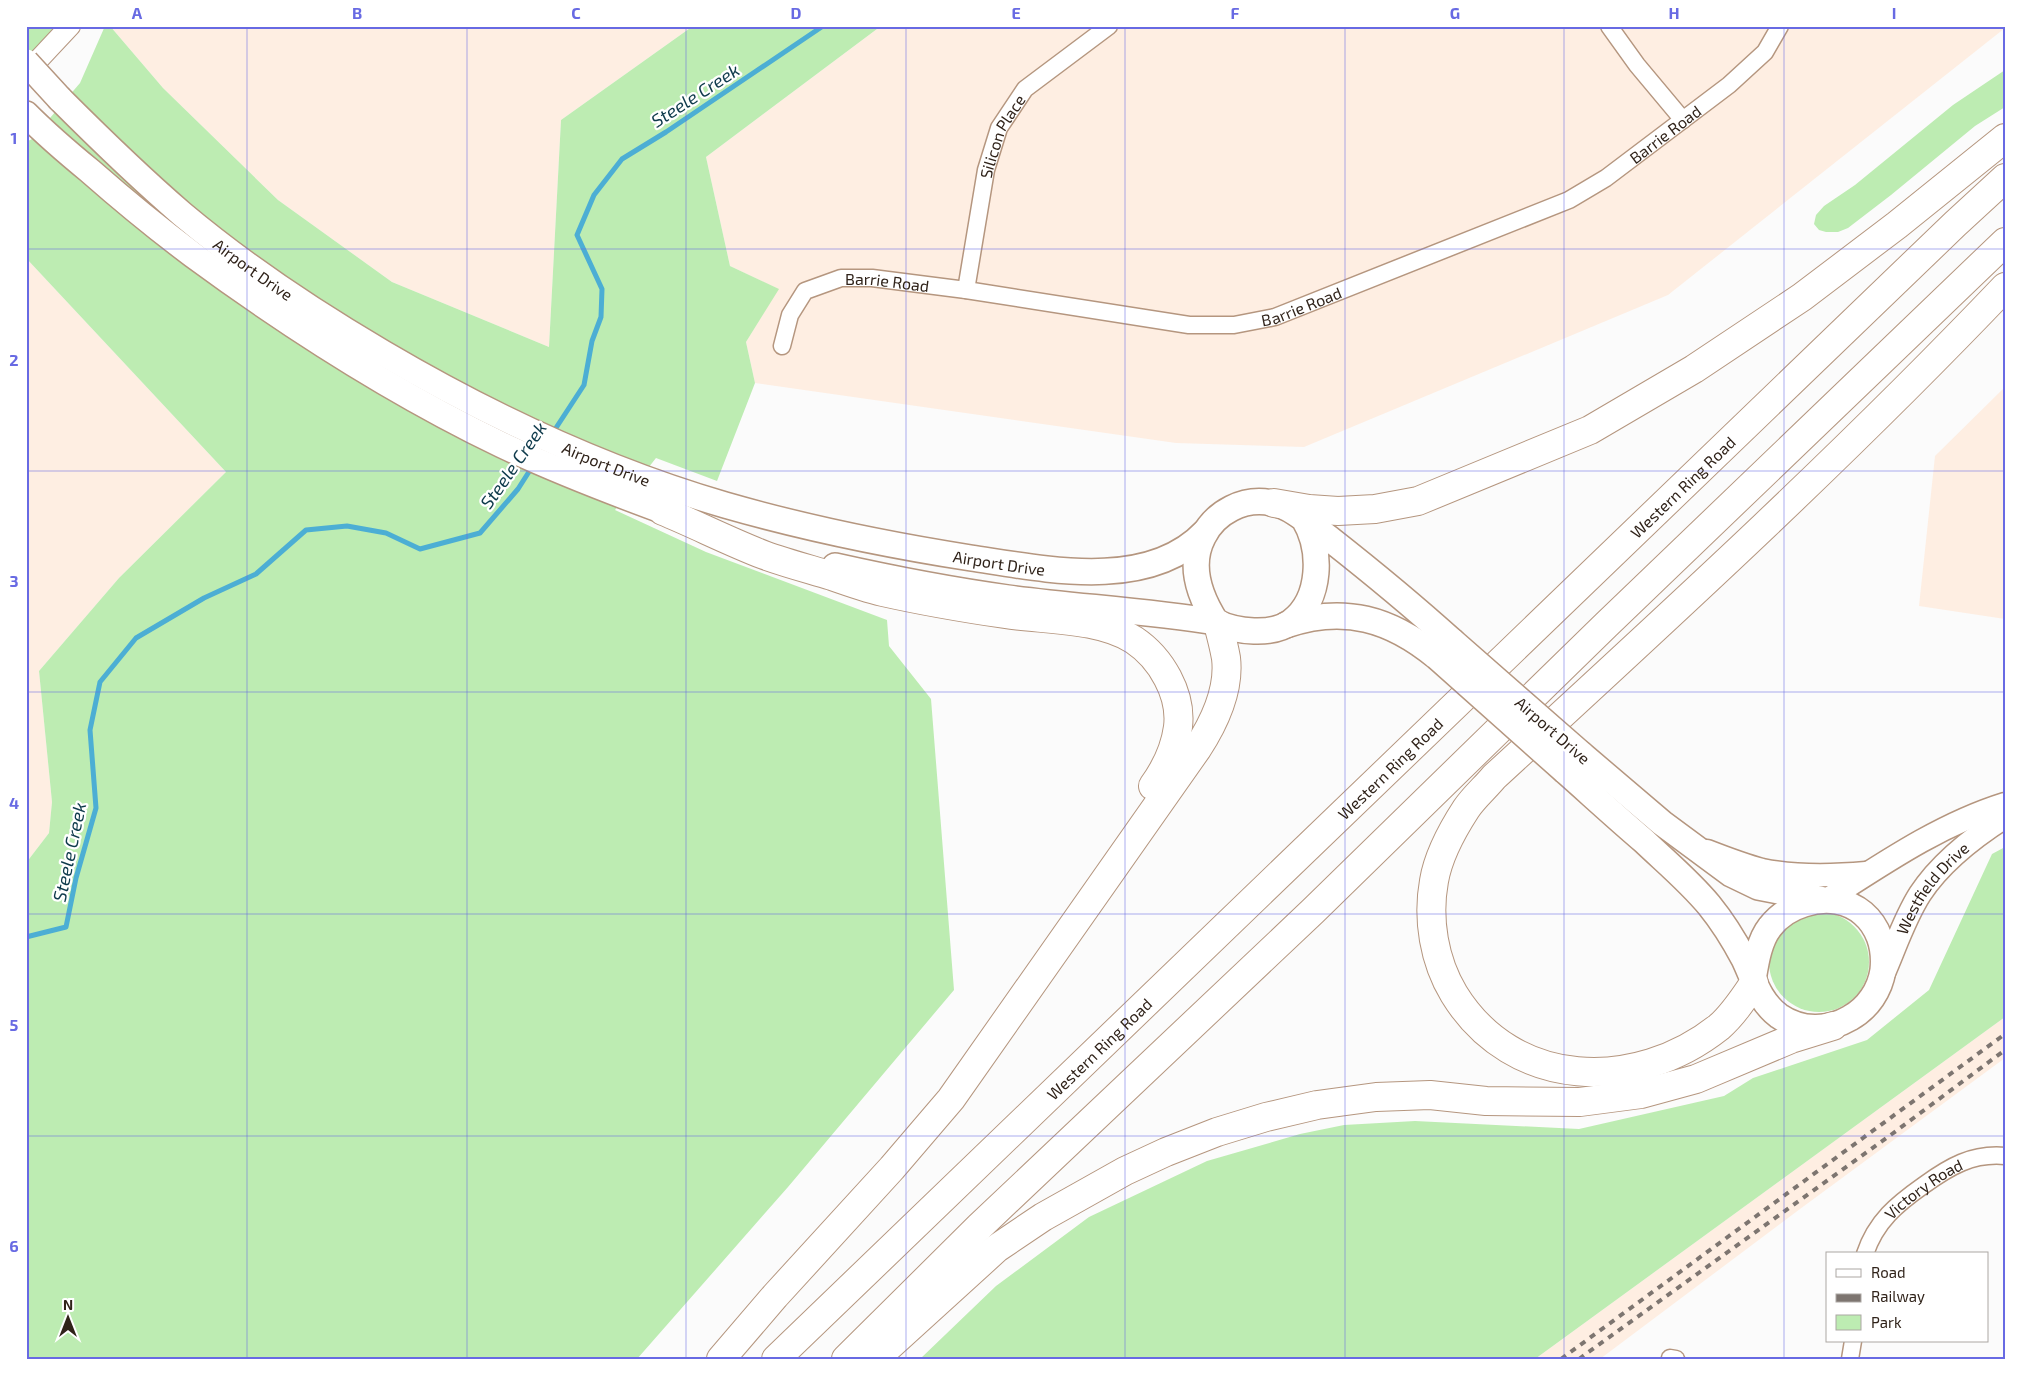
<svg xmlns="http://www.w3.org/2000/svg" width="2031" height="1385" font-family="'Exo 2',sans-serif">
<style>
.built{fill:#feeee2}
.green{fill:#bdecb2}
.lines{fill:none;stroke-linecap:round;stroke-linejoin:round}
.stream{stroke:#4caed4;stroke-width:5}
.minor-casing{stroke:#b5967f;stroke-width:19}
.tertiary-casing{stroke:#b5967f;stroke-width:22}
.secondary-casing{stroke:#b5967f;stroke-width:25}
.primary-casing{stroke:#b5967f;stroke-width:28}
.motorway-casing{stroke:#b5967f;stroke-width:30}
.minor{stroke:#fff;stroke-width:16}
.tertiary{stroke:#fff;stroke-width:20}
.secondary{stroke:#fff;stroke-width:22}
.primary{stroke:#fff;stroke-width:25}
.motorway{stroke:#fff;stroke-width:28}
.rail{stroke:#7d7570;stroke-width:4;stroke-dasharray:6 6;stroke-linecap:butt}
.primary-bridge-casing{stroke:#b5967f;stroke-width:28;stroke-linecap:butt}
.primary-bridge{stroke:#fff;stroke-width:25}
.grid{fill:none;stroke:#686ae3;stroke-width:1;stroke-opacity:0.55}
.labels{text-anchor:middle;dominant-baseline:central;stroke-width:4.5;stroke-linejoin:round;paint-order:stroke}
.street-label{font-size:16px;fill:#30231a;stroke:#fff}
.water-label{font-size:18px;font-style:italic;fill:#0e3a4b;stroke:#fff}
.neatline{fill:none;stroke:#686ae3;stroke-width:2}
.grid-label{font-size:16px;text-anchor:middle;font-weight:bold;fill:#686ae3}
</style>
<rect width="100%" height="100%" fill="#fbfbfb"/>
<g class="built">
<path d="M110,26H693L561,120L549,347L392,282L278,200L163,88Z"/>
<path d="M881,26H2005V28L1668,295L1304,447L1176,443L755,383L746,342L778,289L730,266L706,157Z"/>
<path d="M26,258L226,472L119,578L39,671L52,802L49,833L26,863Z"/>
<path d="M2005,387V619L1919,606L1935,456Z"/>
<path d="M2005,1017V1058L1800,1209L1600,1359H1535Z"/>
</g>
<g class="green">
<path d="M26,26H57L26,60Z"/>
<path d="M105,26H110L163,88L278,200L392,282L549,347L561,120L693,26H881L706,157L730,266L779,289L746,342L755,383L717,481L656,458L615,510L706,552L887,620L889,646L931,699L954,990L788,1187L637,1359H26V863L49,833L52,802L39,671L119,578L226,472L26,258V142L32,139L80,83Z"/>
<path d="M2005,70V107L1975,126L1891,195L1848,228L1838,232H1826L1819,230L1814,224L1816,215L1824,206L1855,185L1953,105Z"/>
<path d="M2005,847V1017L1535,1359H920L996,1286L1089,1217L1207,1161L1300,1134L1344,1125L1415,1121L1579,1129L1724,1096L1753,1078L1867,1040L1929,990L1992,854Z"/>
<circle cx="1819" cy="962" r="50"/>
</g>
<g class="lines">
<g class="stream">
<path d="M552,434L584,385L592,341L601,317L602,289L577,235L594,195L622,159L666,132L823,26"/>
<path d="M26,937L66,927L76,878L96,808L90,730L100,682L136,638L204,598L256,574L306,530L347,526L386,533L420,549L480,533L518,489L532,467"/>
</g>
<g class="minor-casing">
<g id="minor">
<path d="M1609,26L1637,65L1683,120"/>
<path id="s1" d="M966,290L986,170L999,128L1025,89L1109,26"/>
<path id="s2" d="M782,346L790,315L805,291L841,278H872L966,290L1189,325H1234L1275,317L1569,200L1606,178L1729,85L1765,52L1780,26"/>
<path id="s3" d="M1865,1254C1876,1221 1897,1204 1924,1185C1949,1167 1972,1153 2005,1156"/>
<path d="M1670,1358L1676,1359"/>
<path d="M1850,1359L1853,1341"/>
</g>
</g>
<g class="tertiary-casing">
<path id="tertiary" d="M26,73L70,26"/>
</g>
<g class="secondary-casing">
<g id="secondary">
<path d="M1707,851C1725,858 1743,865 1762,870C1796,877 1832,876 1866,873"/>
<path d="M1828,899C1884,863 1941,824 2005,804"/>
<path id="s4" d="M1883,975C1895,948 1904,919 1920,894C1941,862 1972,838 2005,817"/>
</g>
</g>
<g class="primary-casing">
<g id="primary">
<path id="s5" d="M60,99C99,138 139,177 182,214C244,266 313,312 383,353C490,416 605,470 725,505C805,528 888,545 971,558C1044,569 1148,592 1205,532"/>
<path d="M26,114C46,134 68,153 90,171C123,200 157,228 193,255C291,327 392,392 502,445C561,473 622,496 683,518"/>
<path d="M1304,519C1322,549 1322,599 1291,622C1272,636 1236,632 1216,622C1200,597 1188,566 1203,537C1215,512 1244,497 1272,503C1294,507 1313,527 1330,539C1372,572 1412,605 1452,641"/>
<path d="M835,566C893,579 950,590 1008,598C1077,607 1147,611 1216,622"/>
<path d="M1286,625C1344,605 1391,619 1437,657"/>
<path d="M1581,754L1662,823L1731,874L1758,887L1820,899"/>
<path d="M1565,771C1591,794 1617,818 1644,841C1666,862 1689,881 1709,905C1722,921 1734,940 1744,959C1754,980 1759,1001 1779,1016C1801,1031 1828,1031 1850,1018C1868,1008 1880,990 1883,970C1888,922 1851,889 1804,904C1791,908 1779,915 1770,927C1759,941 1756,962 1753,980"/>
</g>
</g>
<g class="motorway-casing">
<g id="motorway">
<path d="M1274,503L1309,509L1338,511L1375,509L1418,501L1590,430L1694,369L1802,297L1897,225L2005,138"/>
<path d="M663,511C697,525 730,542 764,555C786,563 809,569 832,576C849,582 866,588 883,592C923,601 964,608 1005,614C1045,620 1100,618 1134,640C1161,658 1182,694 1178,727C1175,749 1166,768 1153,786"/>
<path d="M1754,983C1744,998 1733,1015 1719,1027C1636,1093 1513,1090 1454,994C1434,961 1427,919 1434,881C1438,857 1453,829 1466,809C1474,797 1485,788 1494,777C1668,617 1842,458 2005,287"/>
<path d="M721,1359L775,1296L892,1168L951,1099L1197,749C1214,723 1230,691 1226,658C1224,647 1221,635 1218,624"/>
<path id="s6" d="M776,1359L1955,224L2005,178"/>
<path d="M846,1359L979,1227L1313,911L1606,625L2005,242"/>
<path d="M875,1359L997,1248L1043,1217L1125,1171L1166,1152L1217,1132L1266,1117L1317,1105L1376,1097L1430,1095L1486,1101L1580,1102L1641,1094L1696,1079L1791,1039L1833,1026"/>
</g>
</g>
<use href="#minor" class="minor"/>
<use href="#tertiary" class="tertiary"/>
<use href="#secondary" class="secondary"/>
<use href="#primary" class="primary"/>
<use href="#motorway" class="motorway"/>
<g class="rail">
<path d="M1561,1359L2005,1034"/>
<path d="M1579,1359L1892,1134L2005,1050"/>
</g>
<g class="primary-bridge-casing">
<g id="primary-bridge">
<path d="M26,62L60,99"/>
<path d="M1452,641L1581,754"/>
<path d="M1437,657L1565,771"/>
</g>
</g>
<use href="#primary-bridge" class="primary-bridge"/>
</g>
<path class="grid" d="M247,26V1359M467,26V1359M686,26V1359M906,26V1359M1125,26V1359M1345,26V1359M1564,26V1359M1784,26V1359M26,249H2005M26,471H2005M26,692H2005M26,914H2005M26,1136H2005"/>
<g class="labels">
<g class="street-label">
<text stroke="none"><textPath href="#s2" startOffset="970">Barrie Road</textPath></text>
<text stroke="none"><textPath href="#s1" startOffset="159">Silicon Place</textPath></text>
<text stroke="none"><textPath href="#s5" startOffset="258">Airport Drive</textPath></text>
<text stroke="none"><textPath href="#s2" startOffset="145">Barrie Road</textPath></text>
<text stroke="none"><textPath href="#s2" startOffset="565">Barrie Road</textPath></text>
<text stroke="none"><textPath href="#s5" startOffset="662">Airport Drive</textPath></text>
<text stroke="none"><textPath href="#s6" startOffset="1258">Western Ring Road</textPath></text>
<text stroke="none"><textPath href="#s5" startOffset="1068">Airport Drive</textPath></text>
<text transform="translate(1553 730) rotate(41)">Airport Drive</text>
<text stroke="none"><textPath href="#s6" startOffset="852">Western Ring Road</textPath></text>
<text stroke="none"><textPath href="#s4" startOffset="101">Westfield Drive</textPath></text>
<text stroke="none"><textPath href="#s6" startOffset="448">Western Ring Road</textPath></text>
<text stroke="none"><textPath href="#s3" startOffset="90">Victory Road</textPath></text>
</g>
<g class="water-label">
<text transform="translate(695 95) rotate(-33)">Steele Creek</text>
<text transform="translate(513 465) rotate(-55)">Steele Creek</text>
<text transform="translate(69 852) rotate(-78)">Steele Creek</text>
</g>
</g>
<rect width="2031" height="1385" fill="none" stroke="#ffffff" stroke-width="55"/>
<rect x="1826" y="1252" width="162" height="90" fill="#ffffff" stroke="#aca7a3"/>
<rect x="1836" y="1269" width="25" height="8" fill="#ffffff" stroke="#aca7a3"/>
<text x="1871" y="1278" font-size="15" fill="#30231a">Road</text>
<rect x="1836" y="1294" width="25" height="8" fill="#7d7570" stroke="#aca7a3"/>
<text x="1871" y="1302" font-size="15" fill="#30231a">Railway</text>
<rect x="1836" y="1315" width="25" height="15" fill="#bdecb2" stroke="#aca7a3"/>
<text x="1871" y="1328" font-size="15" fill="#30231a">Park</text>
<g transform="translate(68 1318)" stroke="#ffffff" stroke-width="4" paint-order="stroke">
<path d="M0-4L9 19L0 12L-9 19Z" fill="#30231a"/>
<text y="-8" font-size="14" font-weight="bold" text-anchor="middle" fill="#30231a">N</text>
</g>
<rect x="28" y="28" width="1976" height="1330" class="neatline"/>
<g class="grid-label">
<text x="137" y="19">A</text>
<text x="357" y="19">B</text>
<text x="576" y="19">C</text>
<text x="796" y="19">D</text>
<text x="1016" y="19">E</text>
<text x="1235" y="19">F</text>
<text x="1455" y="19">G</text>
<text x="1674" y="19">H</text>
<text x="1894" y="19">I</text>
<text x="14" y="144">1</text>
<text x="14" y="366">2</text>
<text x="14" y="587">3</text>
<text x="14" y="809">4</text>
<text x="14" y="1031">5</text>
<text x="14" y="1252">6</text>
</g>
</svg>
